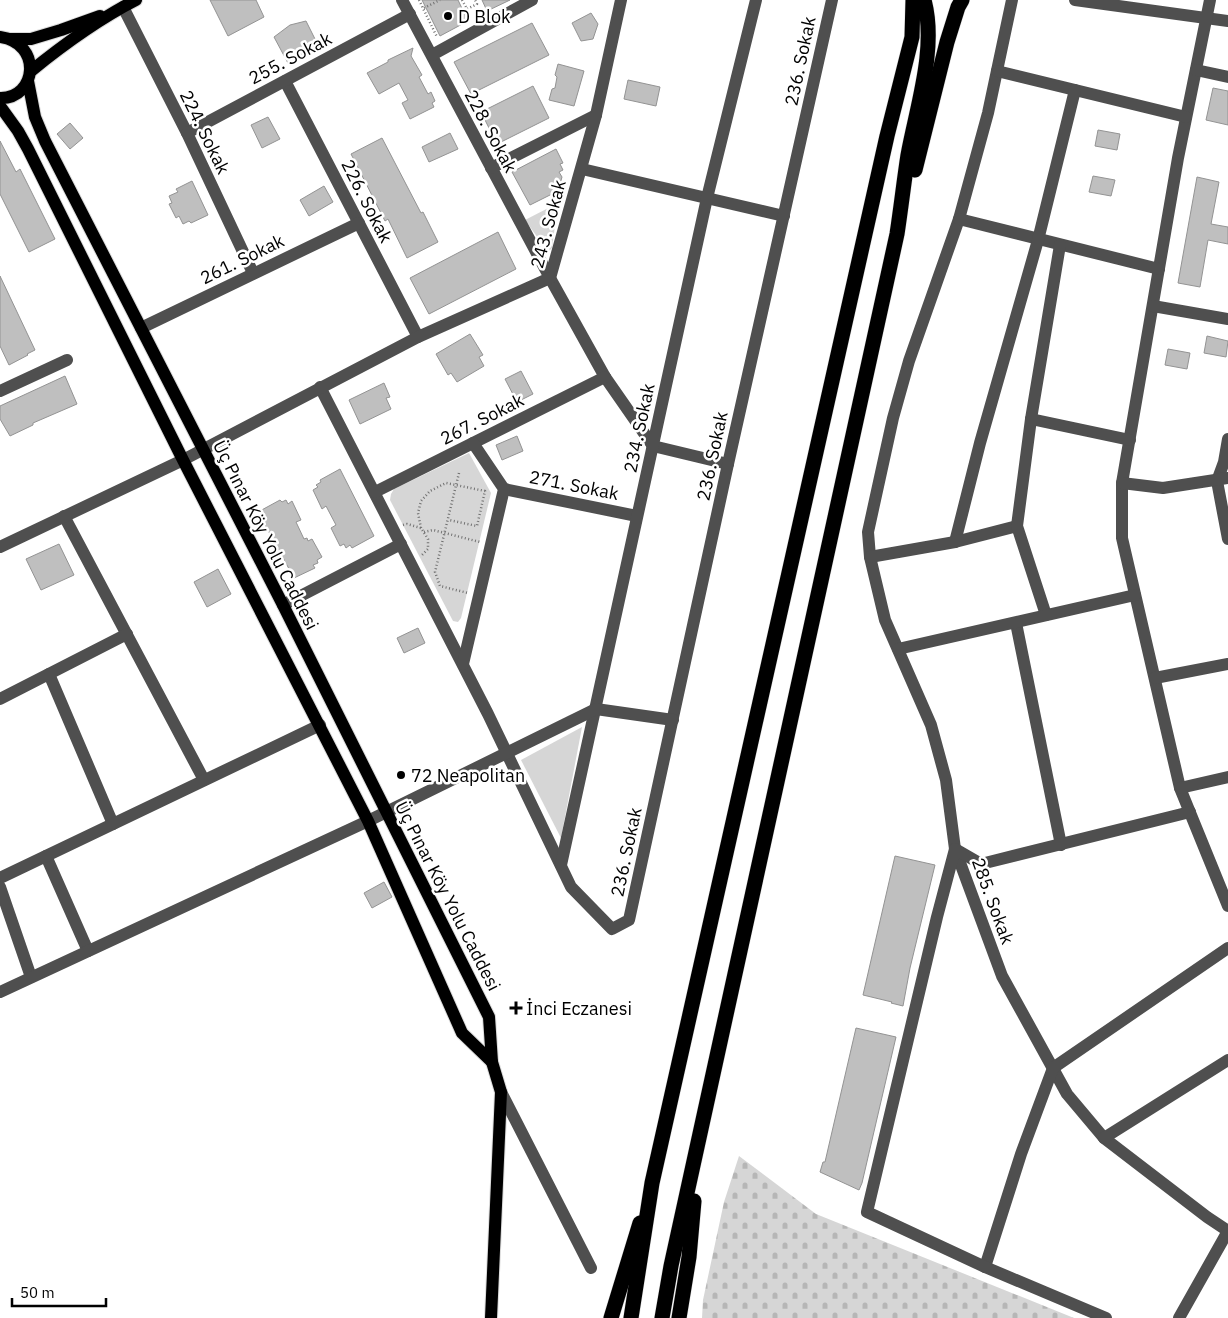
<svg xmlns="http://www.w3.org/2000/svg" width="1228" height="1318" font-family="'IBM Plex Sans',sans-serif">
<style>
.cemetery{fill:url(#cemetery-stones)}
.green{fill:#d6d6d6}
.building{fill:#bfbfbf;stroke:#939393}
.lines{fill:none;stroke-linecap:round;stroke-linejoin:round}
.major-casing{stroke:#dbdbdb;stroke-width:14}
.highway-casing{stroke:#dbdbdb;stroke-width:16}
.path{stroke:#717171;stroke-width:2.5;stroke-dasharray:1 2.5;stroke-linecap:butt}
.minor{stroke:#4f4f4f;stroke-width:12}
.major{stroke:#000;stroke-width:12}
.highway{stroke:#000;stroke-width:15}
.poi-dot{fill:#000;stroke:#fff;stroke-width:2}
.labels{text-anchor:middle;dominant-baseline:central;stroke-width:5;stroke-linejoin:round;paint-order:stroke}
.poi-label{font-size:18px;fill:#000;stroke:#fff;text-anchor:start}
.street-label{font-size:18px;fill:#000;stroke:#fff}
</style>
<defs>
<pattern id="cemetery-stones" width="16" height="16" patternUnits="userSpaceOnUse" patternTransform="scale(1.25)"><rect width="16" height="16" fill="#d6d6d6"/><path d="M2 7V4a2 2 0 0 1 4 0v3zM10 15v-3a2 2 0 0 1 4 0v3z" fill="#b6b6b6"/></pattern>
</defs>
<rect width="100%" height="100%" fill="#fff"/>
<path class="cemetery" d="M739,1156L816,1214L1074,1318H702L703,1300L724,1202Z"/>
<g class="green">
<path d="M558,203L552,248L548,252L525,220Z"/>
<path d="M469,453L491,493L461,618L458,622L453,621L390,500L391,494L394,489Z"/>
<path d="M582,727L561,838L521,760Z"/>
</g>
<g class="building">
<path d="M210,0H256L264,17L228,36Z"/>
<path d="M422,0H458L468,21L440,36Z"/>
<path d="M482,0H510L487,11Z"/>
<path d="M591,13L598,24L593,39L581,41L572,23Z"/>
<path d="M306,21L320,49L289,65L274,37L290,25Z"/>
<path d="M532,23L549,55L471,94L454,62Z"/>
<path d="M413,48L411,56L422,75L419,77L428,94L431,92L435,101L432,103L434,107L410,119L402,103L408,100L399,83L379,94L367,73L388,62V60Z"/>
<path d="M558,64L584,71L574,106L549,100L552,89L555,88L557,77L555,75Z"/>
<path d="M628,80L660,87L656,106L624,99Z"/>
<path d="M533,86L549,118L497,144L481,112Z"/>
<path d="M1213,88L1228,91V125L1206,120Z"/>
<path d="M268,117L280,139L262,148L251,125Z"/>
<path d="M70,123L83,138L70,149L57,134Z"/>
<path d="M1098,130L1120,134L1117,150L1095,146Z"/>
<path d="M450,133L458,149L429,162L422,147Z"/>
<path d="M382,138L421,213L423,212L438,242L407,258L388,219L385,221L351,154Z"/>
<path d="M0,141L16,172L20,169L55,239L29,252L0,194Z"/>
<path d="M556,149L563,163L560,164L563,170L559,172L562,177L558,191L530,205L512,172Z"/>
<path d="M1093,176L1115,180L1111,196L1089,192Z"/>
<path d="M1197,177L1219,182L1211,224L1228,227V244L1208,240L1200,287L1178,283Z"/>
<path d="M192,181L208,215L191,223L189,221L183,224L179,216L176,218L169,204L172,203L169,196L178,192L176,189Z"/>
<path d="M324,186L333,202L309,216L300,200Z"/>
<path d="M498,232L516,269L429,314L410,278Z"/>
<path d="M0,276L35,350L27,354L28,355L9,365L0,346Z"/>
<path d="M470,334L483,355L479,357L484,366L457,382L451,373L448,375L436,354Z"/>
<path d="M1207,336L1228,341L1226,357L1204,353Z"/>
<path d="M1168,349L1190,353L1187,369L1165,365Z"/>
<path d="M521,371L533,394L517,402L505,379Z"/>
<path d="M65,376L77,404L33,423V425L10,436L0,419V406Z"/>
<path d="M384,383L390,397L386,398L391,409L360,424L349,400Z"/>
<path d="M517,436L523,451L502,460L496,445Z"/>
<path d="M340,469L374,536L352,548L350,545L346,548L344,544L340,546L331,528L336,525L326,506L322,509L313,490L318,487L316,485L321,482L320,480Z"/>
<path d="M280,500L282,502L286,500L288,504L292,501L301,520L296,522L304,539L307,538L308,541L312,539L322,557L317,560L318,563L313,565L315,568L294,578L258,512Z"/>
<path d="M59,544L74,575L41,590L26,559Z"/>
<path d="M218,569L231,594L207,607L194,582Z"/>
<path d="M418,628L425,643L404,653L397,638Z"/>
<path d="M895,856L935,865L910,968L903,1006L891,1003L892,1002L863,995Z"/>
<path d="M384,882L392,897L372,908L364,893Z"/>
<path d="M856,1028L896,1037L862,1183L859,1190L820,1172L823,1162H825Z"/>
</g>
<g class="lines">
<g class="major-casing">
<g id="major">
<path d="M0,37C43,43 37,99 0,98"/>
<path d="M10,39H31L61,30L100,16"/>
<path d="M31,71C63,45 99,19 136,0"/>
<path d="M28,81L35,117L45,141L283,605L489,1017L492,1062L501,1092L491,1318"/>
<path d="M0,106L18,131L28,149L183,460L368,821L462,1033L492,1062"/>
</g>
</g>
<g class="highway-casing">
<g id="highway">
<path d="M915,170L947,42L958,7L962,0"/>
<path d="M611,1318L640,1223"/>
<path d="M631,1318L652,1183L887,136L912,37L913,0"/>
<path d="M662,1318L671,1266L897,234C901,208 904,181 908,155C917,106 937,48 924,0"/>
<path d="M679,1318L689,1257L694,1201"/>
</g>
</g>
<g class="path">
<path d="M419,0L437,37"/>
<path d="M462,0L467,9L477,4L475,0"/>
<path d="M424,8L440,0"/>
<path d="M459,473L435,572L440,586L468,593"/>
<path d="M403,525L407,524L421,528L428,539V549L421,556"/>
<path d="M421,528L418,513L421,501L430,491L446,483L485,491L477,526L449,520"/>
<path d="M424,532L433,530L480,542"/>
</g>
<g class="minor">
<path d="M402,0L550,278L605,377L653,446L728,464"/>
<path d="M1012,0L988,113L959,219L909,361L893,418L868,532L870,557L885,620L931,725L946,780L955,849L1002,976L1067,1094L1104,1138L1207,1217L1228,1231"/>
<path d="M1075,0L1228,21"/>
<path d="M1210,0L1178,158L1122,483V538L1180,788L1228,906"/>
<path d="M123,7L187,133L253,273"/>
<path d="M432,55L532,0"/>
<path d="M1196,70L1228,77"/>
<path d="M997,71L1186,117"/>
<path d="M285,81L418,337"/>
<path d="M187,133L410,14"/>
<path d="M491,168L596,115"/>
<path d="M582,169L784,216"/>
<path d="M959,219L1159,269"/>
<path d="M550,278L596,115L621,0"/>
<path d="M1153,306L1228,319"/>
<path d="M141,328L359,223"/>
<path d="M320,387L488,714L571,887L612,929L629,920L728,464L832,0"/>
<path d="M0,391L67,360"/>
<path d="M1031,419L1130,440"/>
<path d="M1228,439L1224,462L1217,481L1228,539"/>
<path d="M1122,483L1163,488L1228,478"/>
<path d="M504,489L637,516"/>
<path d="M375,492L605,377"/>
<path d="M64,516L204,780"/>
<path d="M955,542L980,443L1038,240L1075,90"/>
<path d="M0,547L183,460L418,337L550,278"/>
<path d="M870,557L955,542L1017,526"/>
<path d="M283,605L401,544"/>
<path d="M1046,615L1017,526L1031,419L1060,245"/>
<path d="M1016,623L1061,845"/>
<path d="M898,649L1135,595"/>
<path d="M463,664L504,489L473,443"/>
<path d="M49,674L113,824"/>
<path d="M1155,678L1228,664"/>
<path d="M0,699L127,634"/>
<path d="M1180,788L1228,777"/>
<path d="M46,856L88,951"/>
<path d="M561,865L707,198L756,0"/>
<path d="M0,878L320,725"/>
<path d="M0,887L31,977"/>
<path d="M0,992L368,821L596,709L673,720"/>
<path d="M501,1092L591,1268"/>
<path d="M1104,1138L1228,1060"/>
<path d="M985,1267L1021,1154L1053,1068L1228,948"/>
<path d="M1106,1318L985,1267L867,1212L937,917L955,849L981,864L1190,812"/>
<path d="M1179,1318L1228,1231"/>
</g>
<use href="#major" class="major"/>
<use href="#highway" class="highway"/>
</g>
<g class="poi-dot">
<circle cx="448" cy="16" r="5"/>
<circle cx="401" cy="775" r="5"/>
<path d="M513.5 1000.5h5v5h5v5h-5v5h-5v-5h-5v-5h5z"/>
</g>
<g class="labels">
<g class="poi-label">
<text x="458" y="16">D Blok</text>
<text x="411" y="775">72 Neapolitan</text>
<text x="526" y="1008">İnci Eczanesi</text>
</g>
<g class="street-label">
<text transform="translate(290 58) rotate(-28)">255. Sokak</text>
<text transform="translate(800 61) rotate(-78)">236. Sokak</text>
<text transform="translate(491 131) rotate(62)">228. Sokak</text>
<text transform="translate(205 132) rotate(64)">224. Sokak</text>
<text transform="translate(367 201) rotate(63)">226. Sokak</text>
<text transform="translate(548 224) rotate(-75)">243. Sokak</text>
<text transform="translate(242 259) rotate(-26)">261. Sokak</text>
<text transform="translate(482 419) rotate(-27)">267. Sokak</text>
<text transform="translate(639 428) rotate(-78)">234. Sokak</text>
<text transform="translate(712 456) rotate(-78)">236. Sokak</text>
<text transform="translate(574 485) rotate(11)">271. Sokak</text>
<text transform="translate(266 535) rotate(63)">Üç Pınar Köy Yolu Caddesi</text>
<text transform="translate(626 852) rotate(-78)">236. Sokak</text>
<text transform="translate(448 896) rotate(63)">Üç Pınar Köy Yolu Caddesi</text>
<text transform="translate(993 901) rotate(70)">285. Sokak</text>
</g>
</g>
<path d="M12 1298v8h94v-8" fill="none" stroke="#000000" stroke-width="2.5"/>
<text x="20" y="1298" font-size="15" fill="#000000" stroke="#ffffff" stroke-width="4" paint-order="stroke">50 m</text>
</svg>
